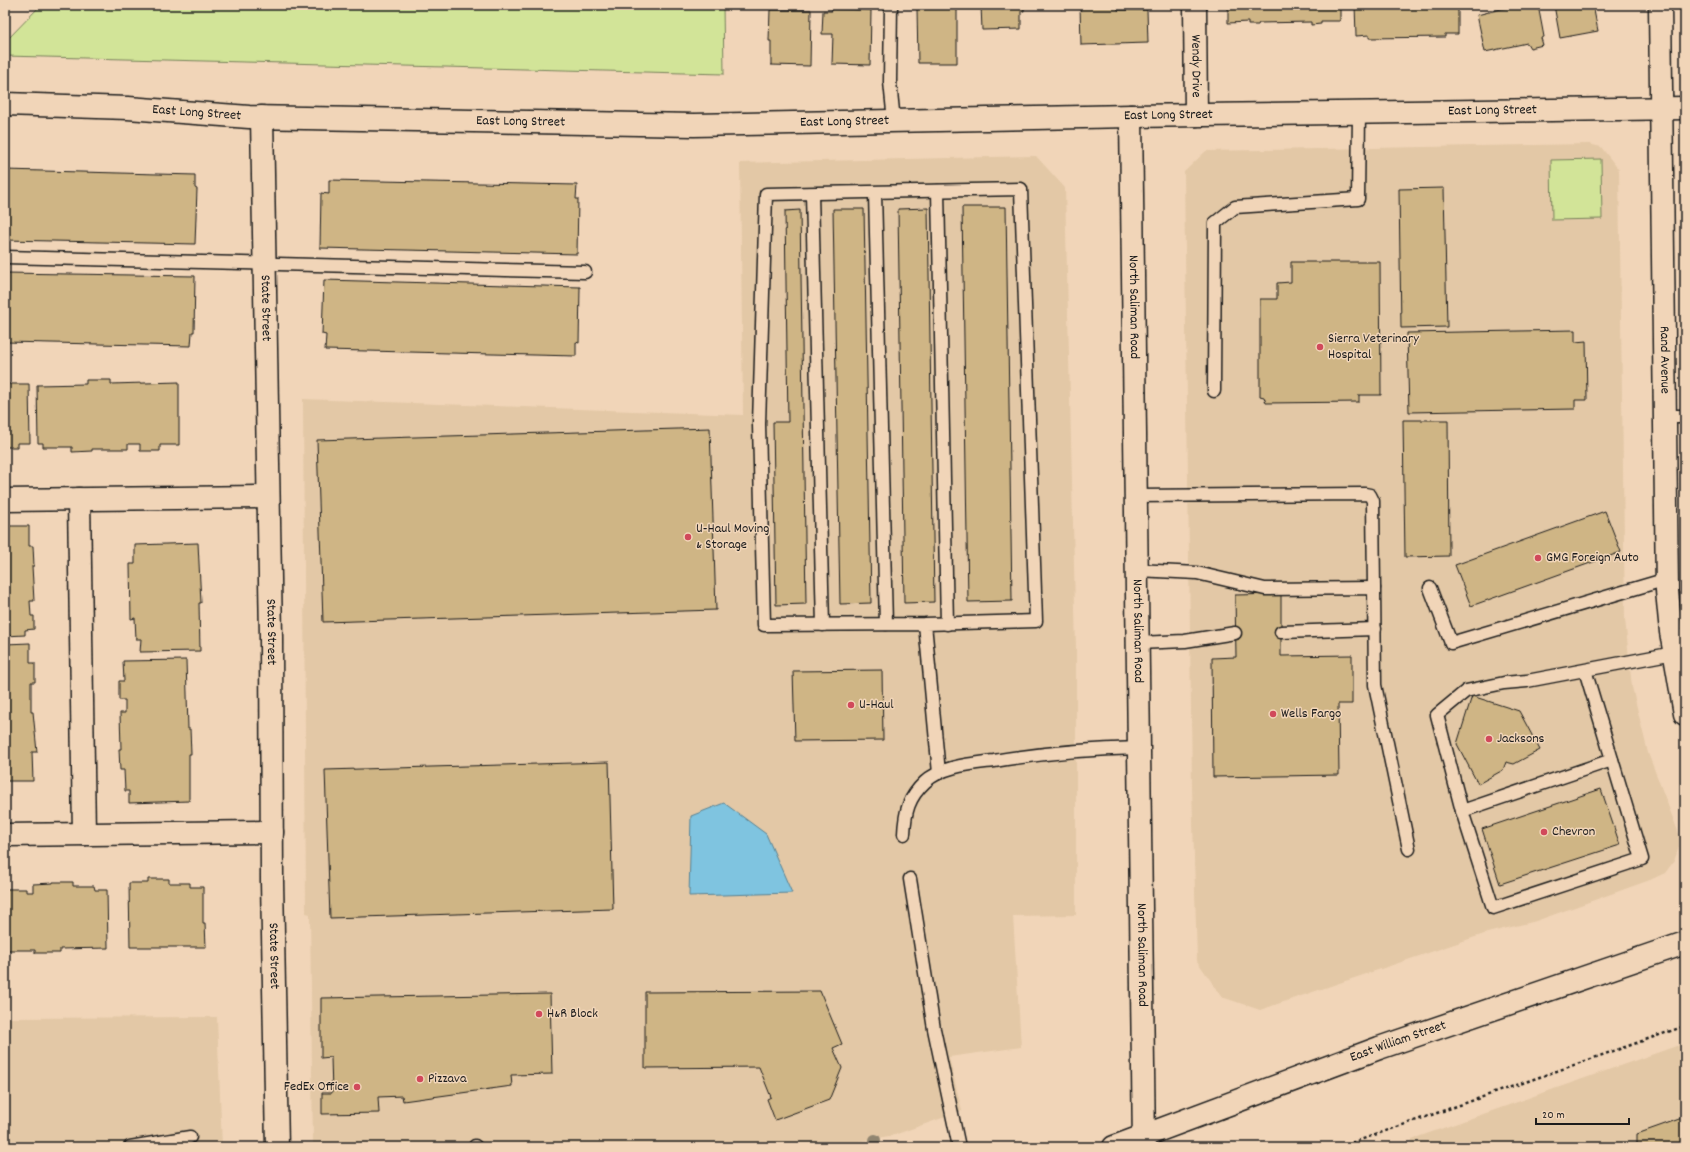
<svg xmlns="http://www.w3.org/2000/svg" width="1690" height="1152" font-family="Dekko,sans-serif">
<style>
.built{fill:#e3c8a6}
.green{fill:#d2e498;stroke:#77805a}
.water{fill:#7fc4e0;stroke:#578192}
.building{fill:#cfb585;stroke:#1c1c1c}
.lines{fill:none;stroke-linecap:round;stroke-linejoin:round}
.lane-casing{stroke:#1c1c1c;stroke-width:15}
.street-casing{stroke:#1c1c1c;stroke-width:25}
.secondary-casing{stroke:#1c1c1c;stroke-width:25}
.primary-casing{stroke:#1c1c1c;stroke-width:25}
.path{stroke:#1c1c1c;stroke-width:2.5;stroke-dasharray:3 3;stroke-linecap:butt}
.lane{stroke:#f1d5b8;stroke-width:12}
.street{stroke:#f1d5b8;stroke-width:22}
.secondary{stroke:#f1d5b8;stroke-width:22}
.primary{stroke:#f1d5b8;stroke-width:22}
.tree{fill:#908570}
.poi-dot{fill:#d1495b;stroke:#f1d5b8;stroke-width:1.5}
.labels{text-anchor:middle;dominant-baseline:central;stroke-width:3;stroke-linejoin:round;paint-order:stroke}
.street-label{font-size:14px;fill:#1c1c1c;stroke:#f1d5b8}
.poi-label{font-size:14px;fill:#1c1c1c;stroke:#f1d5b8;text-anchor:start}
</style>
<rect width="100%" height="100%" fill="#f1d5b8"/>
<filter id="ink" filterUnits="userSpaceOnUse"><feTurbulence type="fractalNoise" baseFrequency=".025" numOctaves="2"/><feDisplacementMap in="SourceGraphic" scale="8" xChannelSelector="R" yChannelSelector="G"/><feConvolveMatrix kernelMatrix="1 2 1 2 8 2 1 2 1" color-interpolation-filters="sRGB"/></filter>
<g filter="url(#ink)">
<g class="built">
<path d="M1589,144L1601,147L1619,170L1625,619L1632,687L1648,753L1679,834V847L1674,861L1665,873L1650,880L1536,921L1487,933L1260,1010L1222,997L1197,961L1192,787L1184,172L1206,151Z"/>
<path d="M1036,156L1065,188L1076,650V915L1013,916L1021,1047L949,1057L962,1111L894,1135L830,1147H313L310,914L306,913L303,399L743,415L740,163Z"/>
<path d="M217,1017L222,1147H5V1018Z"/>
<path d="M1685,1043V1147H1412V1139Z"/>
</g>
<g class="green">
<path d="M41,5H723L724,74L5,56V42Z"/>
<path d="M1601,159L1602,219L1552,220L1551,160Z"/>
</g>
<path class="water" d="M724,803L766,834L792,893L689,896L691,816Z"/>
<g class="building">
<path d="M981,5H1024V11H1021V29L982,30Z"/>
<path d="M1080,5H1118V10H1147L1148,43L1081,45Z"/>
<path d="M1228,5H1340V21H1321V24L1311,25V22L1259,23L1258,25H1248V22L1228,23Z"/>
<path d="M1355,5H1458V34H1445V37L1369,38V35L1356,36Z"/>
<path d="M1517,5H1538L1544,37L1541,38L1543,45L1530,48L1527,43L1485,52L1477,15Z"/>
<path d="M1554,5H1593L1598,31L1560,38Z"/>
<path d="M917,8H957V63H918Z"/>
<path d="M832,9L871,10L870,65L832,64L833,34H822L823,11H832Z"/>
<path d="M770,10H811L810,66L771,65V41H769Z"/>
<path d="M5,170L195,175V188L197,189L195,244L5,240Z"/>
<path d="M329,180L577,185L576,199H578L577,254L320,248L321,193L329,194Z"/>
<path d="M1444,188L1447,327L1401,328L1399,189Z"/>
<path d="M962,207H1006L1012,601L968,602Z"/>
<path d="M928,208L934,602L904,603L898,209Z"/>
<path d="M833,209H864L871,603L840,604Z"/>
<path d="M800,210L806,604L776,605L773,422H788L785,211Z"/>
<path d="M1291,262H1380L1381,395H1359V402L1266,403L1264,397L1260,396V299H1277V283L1291,282Z"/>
<path d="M5,273L195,276L194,332H192L191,346L5,342Z"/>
<path d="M324,280L580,287L579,343L576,342V356L325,350L326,335L322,334Z"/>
<path d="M1575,330V342L1586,341L1587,400H1575V409L1409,412L1407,333Z"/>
<path d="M86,380H111V384L179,382V445H160V451H140V444H128V449H92V451L72,452V447H43V443H38L37,385L86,384Z"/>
<path d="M5,384H29L30,443H17V447H5Z"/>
<path d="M1403,420H1448L1449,556L1405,557Z"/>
<path d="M710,428L716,610L323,622L317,440Z"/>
<path d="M1605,511L1621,552L1471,606L1455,565Z"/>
<path d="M5,526H29V546H33L34,566H32L34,601H30L31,616H34V629L25,630V635L5,636Z"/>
<path d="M198,543L201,603H199L200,651L140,652L141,639H136L135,618L131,619L130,564H135V545Z"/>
<path d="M1281,594V656L1352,655V704H1338L1339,775L1213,777L1212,658L1236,657L1235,595Z"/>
<path d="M30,643V663H35V682H31V712H33L37,752H32L33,781H5V644Z"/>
<path d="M186,660L188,729H190L191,754H189V801L129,803V791H125L124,770H120L119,749H121L120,713H125V700H119V681H124L123,661Z"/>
<path d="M882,670L883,740L795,741L793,671Z"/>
<path d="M1472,696L1519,711L1540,750L1514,764L1506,762L1503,770L1478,784L1457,744Z"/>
<path d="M609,762L613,909L330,918L325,770Z"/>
<path d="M1601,789L1620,845L1500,884L1482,829Z"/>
<path d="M148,879H169V883H190V887H203V923H205L206,947H130L129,883H148Z"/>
<path d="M53,882H73V886H94L95,890H107L108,948L60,949V953H35V950H5V883V889H26V892H33V884L53,883Z"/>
<path d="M820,991L842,1044L833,1048L842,1068L829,1100L775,1120L767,1099L771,1097L759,1067L645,1068V992Z"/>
<path d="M550,994L552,1074L511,1075L512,1086L403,1101L402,1096L378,1097L379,1113L322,1114V1093H332L331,1057L321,1058V998Z"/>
<path d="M1685,1117V1147H1637V1134Z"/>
</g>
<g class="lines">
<g class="lane-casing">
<g id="lane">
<path d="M891,5L890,82L894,121"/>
<path d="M938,191L947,624"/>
<path d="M875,193L886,624"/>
<path d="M812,194L823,625"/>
<path d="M5,257L585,272"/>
<path d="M1214,391L1215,223L1235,207L1358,199L1359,113"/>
<path d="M1665,416H1685"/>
<path d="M1136,496L1365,494L1370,495L1373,501L1374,588"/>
<path d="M1137,570L1197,573L1265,589L1374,588L1375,685L1409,849"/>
<path d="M1430,588L1451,643L1667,579"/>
<path d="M925,624L764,625L759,424L766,194L1021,189L1036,621L925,624L939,773"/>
<path d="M1281,632L1375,629"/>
<path d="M1138,643L1185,641L1235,633"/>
<path d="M1585,670L1642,859L1493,908L1462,811L1437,715L1466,691L1504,683L1527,681L1674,653"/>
<path d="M1462,811L1612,760"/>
<path d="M904,834C905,812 908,798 925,782C942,766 971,764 994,761C1042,753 1090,749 1139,748"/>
<path d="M910,879L934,1029L959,1147"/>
<path d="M475,1146L476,1147"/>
<path d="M130,1147L190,1137"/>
</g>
</g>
<g class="street-casing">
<g id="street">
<path id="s1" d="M1195,5L1196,115"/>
<path id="s2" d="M1660,5L1667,591L1671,632L1685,714"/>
<path id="s3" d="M262,117L271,637L272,881L277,1147"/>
<path d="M79,499L84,834"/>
<path d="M5,500L268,497"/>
<path d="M5,835L272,832"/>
</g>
</g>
<g class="secondary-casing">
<g id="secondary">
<path id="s4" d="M5,104L128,108L249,117L694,125L1131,116L1685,108"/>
<path id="s5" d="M1131,116L1144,1147"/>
</g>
</g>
<g class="primary-casing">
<g id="primary">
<path id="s6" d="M1114,1147L1379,1048L1685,943"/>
</g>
</g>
<path class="path" d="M1340,1147L1685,1026"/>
<use href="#lane" class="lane"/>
<use href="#street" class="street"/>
<use href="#secondary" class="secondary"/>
<use href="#primary" class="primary"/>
</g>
<circle class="tree" cx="875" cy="1140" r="6"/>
</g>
<g class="poi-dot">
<circle cx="1320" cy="347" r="4"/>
<circle cx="688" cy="537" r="4"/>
<circle cx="1538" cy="558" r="4"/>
<circle cx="851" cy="705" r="4"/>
<circle cx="1273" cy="714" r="4"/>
<circle cx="1489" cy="739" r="4"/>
<circle cx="1544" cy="832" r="4"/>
<circle cx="539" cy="1014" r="4"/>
<circle cx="420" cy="1079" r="4"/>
<circle cx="357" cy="1087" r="4"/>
</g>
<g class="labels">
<g class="street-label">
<text stroke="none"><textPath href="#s1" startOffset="61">Wendy Drive</textPath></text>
<text stroke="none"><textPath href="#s4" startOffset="1488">East Long Street</textPath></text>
<text stroke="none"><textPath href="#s4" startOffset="192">East Long Street</textPath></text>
<text stroke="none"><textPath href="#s4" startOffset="1164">East Long Street</textPath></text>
<text stroke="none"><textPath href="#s4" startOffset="516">East Long Street</textPath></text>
<text stroke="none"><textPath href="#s4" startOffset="840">East Long Street</textPath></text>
<text stroke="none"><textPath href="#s5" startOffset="191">North Saliman Road</textPath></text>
<text stroke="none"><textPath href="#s3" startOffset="191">State Street</textPath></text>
<text stroke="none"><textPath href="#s2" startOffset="355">Rand Avenue</textPath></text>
<text stroke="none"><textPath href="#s5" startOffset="515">North Saliman Road</textPath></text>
<text stroke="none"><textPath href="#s3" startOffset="515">State Street</textPath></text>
<text stroke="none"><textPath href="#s5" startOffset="839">North Saliman Road</textPath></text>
<text stroke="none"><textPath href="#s3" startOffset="839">State Street</textPath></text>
<text stroke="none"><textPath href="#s6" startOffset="303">East William Street</textPath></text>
</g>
<g class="poi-label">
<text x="1328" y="339">Sierra Veterinary<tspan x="1328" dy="16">Hospital</tspan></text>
<text x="696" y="529">U-Haul Moving<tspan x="696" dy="16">&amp; Storage</tspan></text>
<text x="1546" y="558">GMG Foreign Auto</text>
<text x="859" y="705">U-Haul</text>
<text x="1281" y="714">Wells Fargo</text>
<text x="1497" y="739">Jacksons</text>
<text x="1552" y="832">Chevron</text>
<text x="547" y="1014">H&amp;R Block</text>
<text x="428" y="1079">Pizzava</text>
<text x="349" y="1087" text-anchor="end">FedEx Office</text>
</g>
</g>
<rect width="1690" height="1152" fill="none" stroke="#f1d5b8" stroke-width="20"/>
<rect x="10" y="10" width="1670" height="1132" fill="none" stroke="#1c1c1c" stroke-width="1.5" filter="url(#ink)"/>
<path d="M1536 1118v6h93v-6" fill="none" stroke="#1c1c1c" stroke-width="2"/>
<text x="1542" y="1118" font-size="12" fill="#1c1c1c" stroke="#f1d5b8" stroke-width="3" paint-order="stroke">20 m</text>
</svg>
